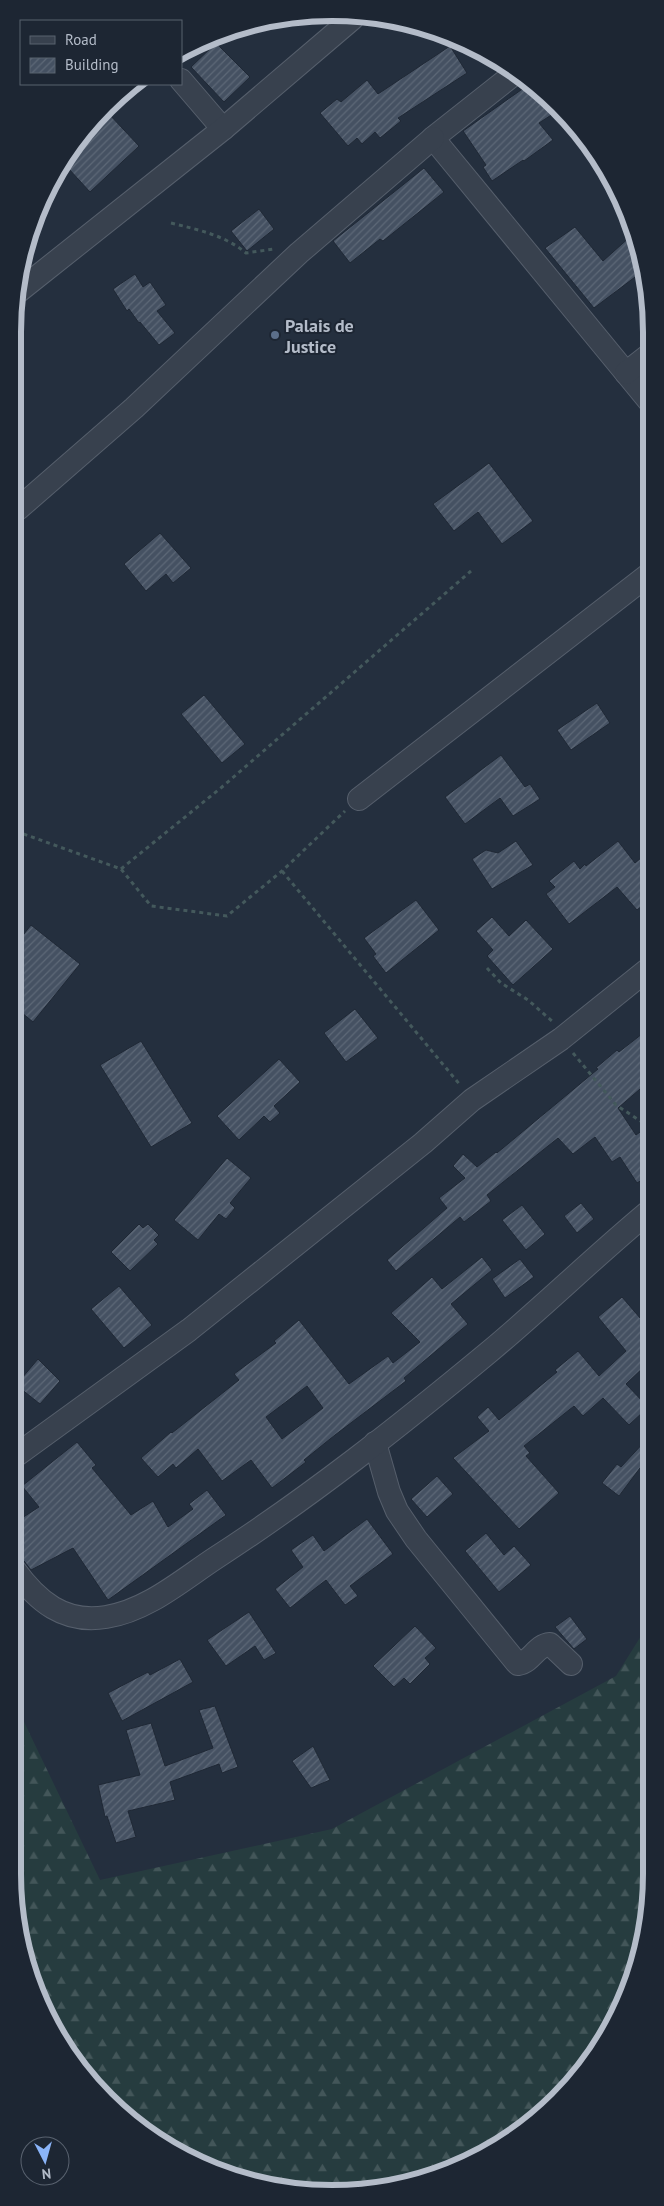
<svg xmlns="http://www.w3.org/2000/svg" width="664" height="2206" font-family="'PT Sans',sans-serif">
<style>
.forest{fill:url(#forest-firs)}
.building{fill:url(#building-hatch);stroke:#1f2835;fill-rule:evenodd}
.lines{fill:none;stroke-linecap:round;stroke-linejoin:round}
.minor-casing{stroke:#565f6c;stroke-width:24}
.path{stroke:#44595c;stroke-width:3;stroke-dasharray:4 4;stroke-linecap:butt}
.minor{stroke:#38414e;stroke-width:22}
.service-dot{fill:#5c6f8a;stroke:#1d2633;stroke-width:2}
.labels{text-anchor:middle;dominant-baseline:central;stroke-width:4;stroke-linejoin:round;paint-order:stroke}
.poi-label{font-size:18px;font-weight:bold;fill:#b4bcc9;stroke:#1d2633;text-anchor:start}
.rim{fill:none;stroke:#b4bcc9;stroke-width:6}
</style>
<defs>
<pattern id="forest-firs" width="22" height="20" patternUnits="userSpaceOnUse" patternTransform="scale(1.25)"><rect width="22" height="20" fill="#263c3f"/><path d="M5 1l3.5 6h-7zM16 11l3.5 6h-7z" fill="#435659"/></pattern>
<pattern id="building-hatch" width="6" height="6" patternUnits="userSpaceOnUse" patternTransform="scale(1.25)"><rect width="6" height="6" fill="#455162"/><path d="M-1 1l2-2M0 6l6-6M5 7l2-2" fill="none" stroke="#5d6877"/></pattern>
</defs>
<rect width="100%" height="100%" fill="#242f3e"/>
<path class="forest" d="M646,1628L645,1937L597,2052L510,2139L414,2183L291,2191L190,2160L92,2085L37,1996L13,1874V1699L100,1880L332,1829L616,1676Z"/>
<g class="building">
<path d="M216,43L250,77L224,102L191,67Z"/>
<path d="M450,46L467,73L398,118L401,121L380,138L375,132L362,144L357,138L348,146L320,113L337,99L341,102L367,80L378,94Z"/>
<path d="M528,85L559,110L539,123L553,140L524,161L523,160L492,181L483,167L486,165L463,131Z"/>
<path d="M108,113L139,146L90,192L68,168L74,163L66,155Z"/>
<path d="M424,168L444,192L383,241L380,239L350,263L333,241Z"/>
<path d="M259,209L274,229L247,251L231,231Z"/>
<path d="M575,227L603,261L632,235L643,271L594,308L545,248Z"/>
<path d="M135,274L143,287L150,282L166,305L157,311L175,333L159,345L140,322L139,323L129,309L127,311L113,289Z"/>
<path d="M489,463L533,521L502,544L478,512L454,531L433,504Z"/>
<path d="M160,533L191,568L173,583L166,574L146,591L124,564Z"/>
<path d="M204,695L245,744L222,763L181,714Z"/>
<path d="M597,703L610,723L571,750L557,730Z"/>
<path d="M501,755L525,787L530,784L540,799L513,816L500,798L465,824L445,797Z"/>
<path d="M516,841L533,865L492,889L472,859L486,850L498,853Z"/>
<path d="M618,841L635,863L648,852V901L637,910L617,887L569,924L546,894L555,887L549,881L574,861L580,869L585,864L586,866Z"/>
<path d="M416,900L439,930L386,973L373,956L376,954L364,938Z"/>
<path d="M492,917L509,936L526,920L553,949L513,985L487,956L493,950L476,931Z"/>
<path d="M31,925L80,964L33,1022L16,1008V944Z"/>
<path d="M355,1009L378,1038L346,1062L324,1033Z"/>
<path d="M647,1030V1083L618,1108L636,1135L647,1127V1177L637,1183L620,1157L612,1162L595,1137L573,1154L558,1138L487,1195L491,1201L464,1222L460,1217L396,1271L387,1260L447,1208L439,1198L465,1178L453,1166L463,1154L477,1167L496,1152L497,1153L598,1069L596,1068L617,1050L619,1052Z"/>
<path d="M141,1041L192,1123L151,1147L100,1065Z"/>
<path d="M279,1059L300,1082L274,1106L280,1113L270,1122L264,1116L239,1140L217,1116Z"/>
<path d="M227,1158L251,1178L230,1203L235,1208L226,1219L219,1214L198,1240L174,1220Z"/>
<path d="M581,1203L594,1219L577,1233L564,1216Z"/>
<path d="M522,1205L545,1234L526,1250L502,1220Z"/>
<path d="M139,1224L143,1228L148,1224L159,1235L154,1240L158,1244L130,1271L111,1252Z"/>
<path d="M482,1257L492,1270L451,1304L468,1324L404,1378L406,1381L335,1435L304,1460L306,1462L272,1488L251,1460L222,1481L198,1449L176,1468L173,1464L158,1477L141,1458L171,1432L172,1433L239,1380L234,1374L276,1343L274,1341L299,1320L349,1384L388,1356L393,1363L420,1342L391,1313L432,1277L442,1289ZM307,1386L323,1408L282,1439L266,1417Z"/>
<path d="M520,1259L534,1277L505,1298L492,1279Z"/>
<path d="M119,1286L152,1325L124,1348L91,1309Z"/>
<path d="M622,1297L647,1326V1364L626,1384L646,1405V1409L629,1425L603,1398L583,1416L574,1406L524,1446L530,1453L526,1456L559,1493L519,1529L453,1458L489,1431L477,1417L488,1407L499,1420L557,1372L555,1370L578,1351L599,1376L626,1351L598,1317Z"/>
<path d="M38,1359L60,1381L40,1404L16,1385Z"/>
<path d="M646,1440V1460L619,1496L602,1483L617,1464L621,1467Z"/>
<path d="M77,1442L96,1465L92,1468L131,1515L153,1501L168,1527L193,1509L189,1504L207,1490L226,1515L108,1600L73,1548L31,1570L24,1561L14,1554V1523L39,1507L22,1486Z"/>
<path d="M437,1476L453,1494L427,1517L411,1499Z"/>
<path d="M367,1519L393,1554L350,1586L358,1596L345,1605L326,1580L290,1608L275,1589L303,1567L291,1550L313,1535L324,1551Z"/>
<path d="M486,1533L504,1555L514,1546L531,1565L499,1592L465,1551Z"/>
<path d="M249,1612L276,1653L264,1660L255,1646L226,1666L207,1640Z"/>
<path d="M570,1616L587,1639L574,1649L555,1627Z"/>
<path d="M415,1626L436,1648L425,1658L430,1664L410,1684L404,1678L394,1687L373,1666Z"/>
<path d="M180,1659L193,1682L122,1721L108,1693L148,1672L150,1675Z"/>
<path d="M215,1706L238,1767L222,1773L219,1764L170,1782L175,1800L128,1811L136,1837L116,1843L107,1816L105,1817L98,1785L140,1775L126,1730L151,1723L165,1766L213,1748L199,1710Z"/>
<path d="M313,1746L330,1780L311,1788L292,1761Z"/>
</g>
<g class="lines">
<g class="minor-casing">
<g id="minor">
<path d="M514,74L433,138L649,401"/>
<path d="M181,80L223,129"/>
<path d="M19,291L223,129L352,19"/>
<path d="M626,373L649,355"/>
<path d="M18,509L134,408L299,253L433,138"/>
<path d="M359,799L648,575"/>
<path d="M375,1443L389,1492L397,1511L416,1539L516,1662L518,1664C532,1662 536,1645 550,1644L571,1664"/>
<path d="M14,1457L189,1330L423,1143L472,1100L561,1039L647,970"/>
<path d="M14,1569C37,1601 64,1624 106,1617C146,1611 181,1581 214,1559C310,1497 401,1425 489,1352C543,1307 593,1258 647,1213"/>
</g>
</g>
<g class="path">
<path d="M171,223C199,230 224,235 246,253L274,249"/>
<path d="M17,834L18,832L121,869L151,906L227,916L282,871L345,811"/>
<path d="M121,869L222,787L471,571"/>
<path d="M282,871L461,1086"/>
<path d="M487,968L501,983L528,1000L552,1021"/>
<path d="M573,1053L616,1105L642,1122L647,1129"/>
</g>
<use href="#minor" class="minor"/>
</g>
<circle class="service-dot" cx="275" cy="335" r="5"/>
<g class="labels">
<g class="poi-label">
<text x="285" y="325">Palais de<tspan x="285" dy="21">Justice</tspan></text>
</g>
</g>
<path d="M0 0H664V2206H0ZM332 21H332A311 311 0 0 1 643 332V1874A311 311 0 0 1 332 2185H332A311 311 0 0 1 21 1874V332A311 311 0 0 1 332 21Z" fill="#1d2633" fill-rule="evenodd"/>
<path class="rim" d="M332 21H332A311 311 0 0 1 643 332V1874A311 311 0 0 1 332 2185H332A311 311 0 0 1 21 1874V332A311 311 0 0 1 332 21Z"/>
<rect x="20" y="20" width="162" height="65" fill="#1d2633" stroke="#59626f"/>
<rect x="30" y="36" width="25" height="8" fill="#38414e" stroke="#59626f"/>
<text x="65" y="45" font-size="15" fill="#b4bcc9">Road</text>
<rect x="30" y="58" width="25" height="15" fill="url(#building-hatch)" stroke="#59626f"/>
<text x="65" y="70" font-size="15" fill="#b4bcc9">Building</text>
<g transform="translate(45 2161) rotate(174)"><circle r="24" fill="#1d2633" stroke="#59626f"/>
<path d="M0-4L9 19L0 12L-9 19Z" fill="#8ab4f8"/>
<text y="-8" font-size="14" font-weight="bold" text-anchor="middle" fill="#b4bcc9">N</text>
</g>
</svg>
